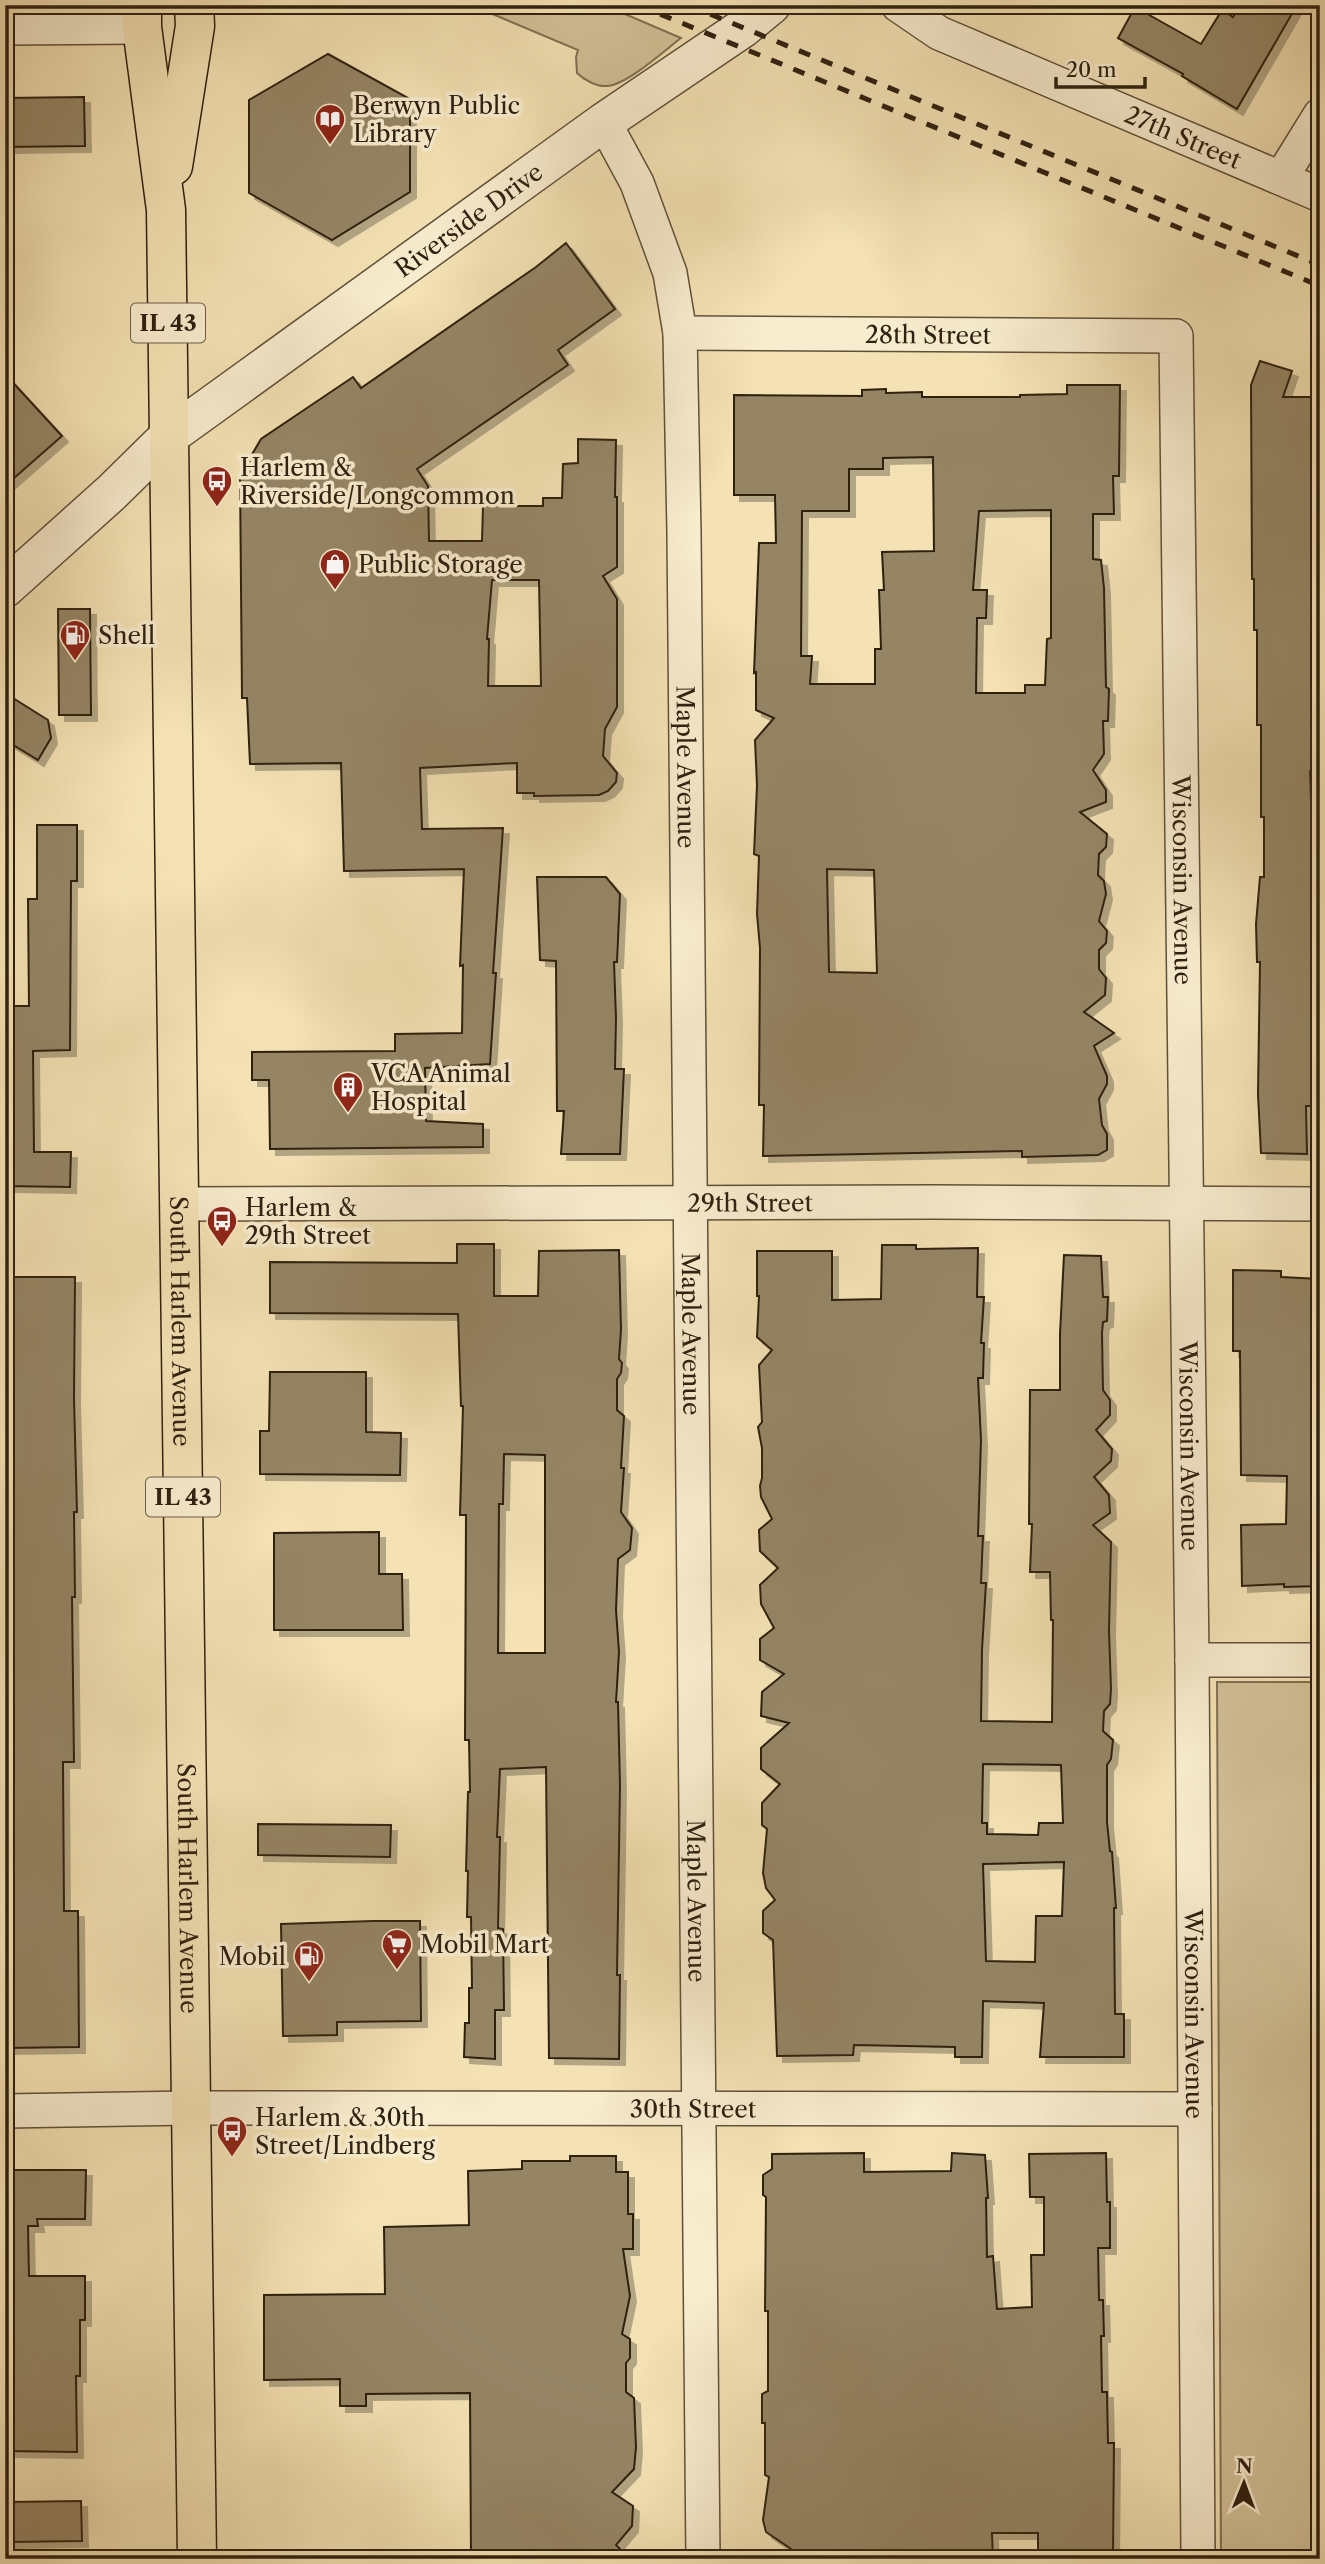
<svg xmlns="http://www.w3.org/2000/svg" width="1325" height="2564" font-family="'Libre Caslon Text',serif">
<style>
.green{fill:#d3c198;stroke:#817054;stroke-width:2}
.building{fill:#958565;stroke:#2f2010;stroke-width:2;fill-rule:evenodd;filter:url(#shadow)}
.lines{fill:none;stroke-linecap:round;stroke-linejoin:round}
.minor-casing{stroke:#605039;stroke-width:36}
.tertiary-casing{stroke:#605039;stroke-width:41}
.primary-casing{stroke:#2f2010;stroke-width:41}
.minor{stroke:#f8ecce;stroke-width:33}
.tertiary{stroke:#f8ecce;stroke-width:38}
.primary{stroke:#f4e2b4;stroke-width:38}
.rail{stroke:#2f2010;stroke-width:5;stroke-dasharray:12 12;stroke-linecap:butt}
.labels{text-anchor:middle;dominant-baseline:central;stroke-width:7;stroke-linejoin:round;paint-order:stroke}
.shield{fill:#f8ecce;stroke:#6b5d49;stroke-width:2}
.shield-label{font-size:23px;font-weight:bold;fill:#2f2010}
.poi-label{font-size:24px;fill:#2f2010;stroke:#f8ecce;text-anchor:start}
.street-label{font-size:24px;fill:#2f2010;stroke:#f8ecce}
</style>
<defs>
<filter id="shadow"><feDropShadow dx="6" dy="6" stdDeviation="0" flood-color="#0004"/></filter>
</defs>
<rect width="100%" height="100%" fill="#f4e2b4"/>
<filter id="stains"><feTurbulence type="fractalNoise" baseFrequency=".00286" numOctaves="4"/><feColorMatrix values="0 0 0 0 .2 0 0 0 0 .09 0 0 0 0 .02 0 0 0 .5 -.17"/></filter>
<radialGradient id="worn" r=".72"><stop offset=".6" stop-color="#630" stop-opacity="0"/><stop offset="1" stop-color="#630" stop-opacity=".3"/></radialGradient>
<g class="green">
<path d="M471,5H604L681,38C665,50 627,85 607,86C597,87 584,80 577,73L576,57L578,50Z"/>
<path d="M1217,1682H1320V2559H1221Z"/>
</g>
<g class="building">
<path d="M1240,5H1297L1237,109L1182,76L1183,74L1118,38L1135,7L1201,44L1222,10L1233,17Z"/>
<path d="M328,54L410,99V192L332,240L249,193V100Z"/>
<path d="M84,97L85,146L5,147V98Z"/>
<path d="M566,243L615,309L558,350L568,365L417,469L428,486L429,541H482L483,506H543V498H562L563,464L578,463V439L616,440L615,497H617V567L603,576L617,599V707L605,729L603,756L617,773L616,782L608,791L599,795L534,796V793H517V763L420,768L422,829L503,828L493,973H496L490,1064L425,1068L426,1121L483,1124V1147L270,1149L269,1080H252V1052L395,1051V1034L462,1033L463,965L460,966L464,869L344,871L341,763L250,764L247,698H242L240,475L261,439L353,377L361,388L536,267ZM492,580H539L541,686H488L489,639H487Z"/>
<path d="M1260,361L1292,371L1283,397H1311L1312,493H1320V771H1310L1312,828H1320V1106H1306L1307,1154L1261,1153L1258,1094L1260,962H1257L1256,924L1260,877H1264V817H1261V725H1257V630H1254V579H1252L1251,385Z"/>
<path d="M5,374L62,436L5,486Z"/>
<path d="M1067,385H1120L1119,476H1113L1114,514H1093V559L1101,560L1104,588L1106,687L1109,689L1108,721H1103L1104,754L1093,770L1106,790V802L1080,812L1107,834L1106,847L1099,854L1098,875L1104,881L1106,894L1099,921L1107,931L1106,943L1099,950V969L1106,978L1105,995L1084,1012L1114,1033L1094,1046L1107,1076V1084L1099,1099L1102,1125L1107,1134V1150L1098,1155L1022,1157V1151L763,1156L764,1105H759L760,948L757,914L759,856L754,854L757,785L755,740L774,718L756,710V672L754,673L759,543H776L775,495H734V395L862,396V390L886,389V393L922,392V397H1020V395L1067,394ZM933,457L934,551L882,552L884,590H879L881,649H875V684H810L812,656H801L802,511H849V469H883V458ZM1051,510V638L1047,639L1045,685H1025V693H976L977,618H986L987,590H973L979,511ZM827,869L874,870L877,973L829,972Z"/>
<path d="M58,609H90L91,715H59Z"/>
<path d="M5,693L48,720L51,738L38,760L5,740Z"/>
<path d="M37,825H77V881H71L70,1050L33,1051L34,1152H71L70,1187L5,1186V1006H29L28,899H37Z"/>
<path d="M537,877H606L620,894L617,962H614L616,1018L615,1069H624L620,1154H561L564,1111H557L556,961L540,960Z"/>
<path d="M457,1244H494V1296H538L539,1251L619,1250L621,1330L619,1359L622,1363L621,1373L617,1379V1410L624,1416L621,1468H624L621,1512L632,1528L630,1550L618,1559L616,1610L619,1652L616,1702H618L620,1785L617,1975H620L619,2059L549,2058L546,1767L500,1769L497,1837H500L498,1928L503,1929L504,2010H495V2059L464,2057L465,2023H469V1988H472L471,1917H467L468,1871H466L468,1792H470L469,1740H465L466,1515H460L463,1406H461L458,1314L270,1313V1262L457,1263ZM504,1454L545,1455V1653H498L499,1504H503Z"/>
<path d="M882,1245H916V1249L978,1248L977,1297H984L981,1343H984L983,1378H978L981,1440L978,1536H983L981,1583H986L982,1650L981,1721L1052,1722L1053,1620H1051L1050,1572H1030L1032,1524H1029L1030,1390H1060V1334L1064,1255L1101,1256L1103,1297H1108L1107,1321L1103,1322L1102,1333L1103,1390L1110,1400V1415L1096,1430L1112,1449L1111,1461L1094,1477L1109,1495L1110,1513L1093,1525L1111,1542L1109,1631L1111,1689L1110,1704L1104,1711L1103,1731L1113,1740L1111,1759L1107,1765V1822L1110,1851L1112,1852L1116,1908H1114L1115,2014H1124V2057H1040L1044,2003L983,2001L982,2057H955V2047L854,2045L853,2055L777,2056L773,1940L763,1933V1911L775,1900L766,1888L763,1873L767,1829L762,1825V1803L780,1784L761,1769V1748L789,1723L761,1716L762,1692L784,1674L760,1660V1639L774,1628L761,1604L760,1585L778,1568L760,1551L759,1530L772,1519L761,1497L760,1486L762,1478V1448L758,1427L762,1422L759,1365L772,1350L757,1337L759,1296H757V1251H832V1300L881,1299ZM983,1764L1061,1765L1063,1823H1039L1038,1835L987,1834V1823H982ZM1064,1862L1062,1916H1036L1035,1962L986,1961L983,1864Z"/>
<path d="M1233,1270L1281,1271V1277L1320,1279V1345L1313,1444L1320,1445V1466H1313L1317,1524H1320V1586L1284,1587V1584L1242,1586L1241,1525L1286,1524L1287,1476L1241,1475L1240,1351H1233Z"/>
<path d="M5,1277H75L74,1399L77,1512H74L75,1597H72L74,1762H63L64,1911H78L79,2047L6,2048L5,1967H11V1878H5Z"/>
<path d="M270,1372H366V1432L401,1433L400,1475L260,1474V1431H269Z"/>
<path d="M379,1532V1574H402L403,1630H274V1533Z"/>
<path d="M258,1824L391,1825L390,1857L258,1855Z"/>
<path d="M373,1921H420L421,2021L337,2022V2035L283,2036L281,1924Z"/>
<path d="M864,2153V2172L951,2171L952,2153L985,2155L988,2198H986L987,2257L993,2256L997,2309L1032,2307L1031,2255H1044V2197H1030L1029,2154L1106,2153L1107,2202H1110V2248H1098L1099,2300H1103L1104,2336H1101L1102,2392H1107L1108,2443H1114L1113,2559H1038V2533H992L993,2559H806L766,2532L763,2520L769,2477L765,2475V2423H762V2394L768,2391V2311H765L766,2197L763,2195V2175L772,2169V2154Z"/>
<path d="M570,2156H616V2172H628V2214H633V2249H623L630,2296L622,2334L630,2339V2358L626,2363V2392L634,2398L636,2447L634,2469L612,2492L633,2506L632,2526L616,2545L630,2559H471L470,2393L366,2394V2406H340V2379L264,2380V2295L385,2294L384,2227L469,2225L468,2171L522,2169V2161H570Z"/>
<path d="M5,2170H86L85,2219H37L38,2226H28L29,2276H85V2320H80V2376H76L77,2452L5,2451V2420H9L8,2312H5Z"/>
<path d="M81,2501L82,2541L10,2542L9,2502Z"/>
</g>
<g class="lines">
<g class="minor-casing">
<g id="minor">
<path id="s1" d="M898,5L939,33L1320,195"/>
<path d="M5,28L142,27"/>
<path id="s2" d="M604,122L637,183L670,273L680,333L684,533L703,2559"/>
<path d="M1281,178L1320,115"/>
<path id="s3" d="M680,333L1176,336L1192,1660L1198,2559"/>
<path id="s4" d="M180,1204L933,1202L1320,1204"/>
<path d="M1192,1660H1320"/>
<path id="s5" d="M5,2111L191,2108L1195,2109"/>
</g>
</g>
<g class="tertiary-casing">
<g id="tertiary">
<path id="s6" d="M5,588L111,493L169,436L604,122L743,28L771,5"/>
</g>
</g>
<g class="primary-casing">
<g id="primary">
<path id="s7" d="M142,5V27L166,210L197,2559"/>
<path d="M173,166L195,26L194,5"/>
</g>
</g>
<use href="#minor" class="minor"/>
<use href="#tertiary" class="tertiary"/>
<use href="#primary" class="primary"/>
<g class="rail">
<path d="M638,5L1320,286"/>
<path d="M688,5L1320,265"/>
</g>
</g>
<defs>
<g id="library-pin" transform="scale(1.575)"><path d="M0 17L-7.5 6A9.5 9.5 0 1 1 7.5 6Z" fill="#8f2418" stroke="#f8ecce"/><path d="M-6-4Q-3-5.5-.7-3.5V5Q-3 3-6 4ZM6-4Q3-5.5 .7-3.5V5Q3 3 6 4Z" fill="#fff"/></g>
<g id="bus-pin" transform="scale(1.575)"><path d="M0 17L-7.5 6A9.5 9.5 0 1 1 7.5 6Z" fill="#8f2418" stroke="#f8ecce"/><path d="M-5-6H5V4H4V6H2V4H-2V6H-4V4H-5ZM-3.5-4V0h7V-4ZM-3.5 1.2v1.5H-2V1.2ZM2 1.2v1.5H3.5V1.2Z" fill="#fff"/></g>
<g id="shop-pin" transform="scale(1.575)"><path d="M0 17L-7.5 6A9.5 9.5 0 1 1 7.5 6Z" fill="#8f2418" stroke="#f8ecce"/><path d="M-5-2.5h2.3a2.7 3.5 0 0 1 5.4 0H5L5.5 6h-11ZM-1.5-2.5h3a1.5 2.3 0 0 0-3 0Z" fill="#fff"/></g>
<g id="fuel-pin" transform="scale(1.575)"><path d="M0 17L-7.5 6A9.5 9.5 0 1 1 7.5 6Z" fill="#8f2418" stroke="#f8ecce"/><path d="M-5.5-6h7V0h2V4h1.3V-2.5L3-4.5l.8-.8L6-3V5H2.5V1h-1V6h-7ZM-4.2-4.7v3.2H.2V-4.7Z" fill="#fff"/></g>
<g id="building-pin" transform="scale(1.575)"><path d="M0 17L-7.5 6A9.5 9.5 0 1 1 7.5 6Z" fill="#8f2418" stroke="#f8ecce"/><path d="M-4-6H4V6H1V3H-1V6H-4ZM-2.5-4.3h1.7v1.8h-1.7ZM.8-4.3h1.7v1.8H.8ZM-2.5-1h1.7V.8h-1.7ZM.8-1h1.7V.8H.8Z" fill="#fff"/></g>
<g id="supermarket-pin" transform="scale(1.575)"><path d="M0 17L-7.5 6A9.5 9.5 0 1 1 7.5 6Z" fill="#8f2418" stroke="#f8ecce"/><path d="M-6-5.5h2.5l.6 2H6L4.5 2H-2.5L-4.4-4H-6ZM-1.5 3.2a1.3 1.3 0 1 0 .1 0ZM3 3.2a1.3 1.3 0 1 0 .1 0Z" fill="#fff"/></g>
</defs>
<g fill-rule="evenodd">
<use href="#library-pin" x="330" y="119"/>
<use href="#bus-pin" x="217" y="481"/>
<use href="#shop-pin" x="335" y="564"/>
<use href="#fuel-pin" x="75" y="635"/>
<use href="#building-pin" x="348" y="1087"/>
<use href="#bus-pin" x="222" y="1221"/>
<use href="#supermarket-pin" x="397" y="1944"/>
<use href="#fuel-pin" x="309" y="1956"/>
<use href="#bus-pin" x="232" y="2131"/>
</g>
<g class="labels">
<g class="shield">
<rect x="131" y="303.5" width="74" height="39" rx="5"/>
<rect x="146" y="1477.5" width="74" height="39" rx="5"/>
</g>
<g class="shield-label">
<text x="168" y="323">IL 43</text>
<text x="183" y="1497">IL 43</text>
</g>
<g class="poi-label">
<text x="353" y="105">Berwyn Public<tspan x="353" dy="28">Library</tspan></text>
<text x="240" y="467">Harlem &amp;<tspan x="240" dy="28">Riverside/Longcommon</tspan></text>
<text x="358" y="564">Public Storage</text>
<text x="98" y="635">Shell</text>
<text x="371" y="1073">VCA Animal<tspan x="371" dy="28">Hospital</tspan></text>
<text x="245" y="1207">Harlem &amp;<tspan x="245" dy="28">29th Street</tspan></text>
<text x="420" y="1944">Mobil Mart</text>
<text x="286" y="1956" text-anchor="end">Mobil</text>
<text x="255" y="2117">Harlem &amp; 30th<tspan x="255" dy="28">Street/Lindberg</tspan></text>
</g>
<g class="street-label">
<text stroke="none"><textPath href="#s1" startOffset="315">27th Street</textPath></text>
<text stroke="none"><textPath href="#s6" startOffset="593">Riverside Drive</textPath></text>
<text stroke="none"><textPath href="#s3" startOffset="248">28th Street</textPath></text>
<text stroke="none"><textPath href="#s2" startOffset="660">Maple Avenue</textPath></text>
<text stroke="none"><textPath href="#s3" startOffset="1040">Wisconsin Avenue</textPath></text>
<text stroke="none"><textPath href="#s4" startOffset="570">29th Street</textPath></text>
<text stroke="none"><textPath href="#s7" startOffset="1318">South Harlem Avenue</textPath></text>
<text stroke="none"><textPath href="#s2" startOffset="1227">Maple Avenue</textPath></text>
<text stroke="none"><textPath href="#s3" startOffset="1606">Wisconsin Avenue</textPath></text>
<text stroke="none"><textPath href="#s7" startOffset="1885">South Harlem Avenue</textPath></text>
<text stroke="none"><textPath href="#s2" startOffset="1794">Maple Avenue</textPath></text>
<text stroke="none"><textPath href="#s3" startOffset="2174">Wisconsin Avenue</textPath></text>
<text stroke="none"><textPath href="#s5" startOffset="688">30th Street</textPath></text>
</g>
</g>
<rect width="1325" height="2564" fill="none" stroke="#f4e2b4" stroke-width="28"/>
<rect x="7" y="7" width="1311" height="2550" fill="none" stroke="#2f2010" stroke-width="3.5"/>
<rect x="14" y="14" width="1297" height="2536" fill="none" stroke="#2f2010" stroke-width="2"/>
<g transform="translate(1244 2483) rotate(1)" stroke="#f8ecce" stroke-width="5" paint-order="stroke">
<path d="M0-5L12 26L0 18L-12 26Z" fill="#2f2010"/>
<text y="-10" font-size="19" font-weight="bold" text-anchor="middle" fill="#2f2010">N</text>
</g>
<path d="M1056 77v10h89v-10" fill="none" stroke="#2f2010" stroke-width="3.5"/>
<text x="1066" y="77" font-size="21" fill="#2f2010" stroke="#f8ecce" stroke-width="5" paint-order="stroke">20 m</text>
<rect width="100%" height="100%" filter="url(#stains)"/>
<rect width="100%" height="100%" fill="url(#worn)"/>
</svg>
